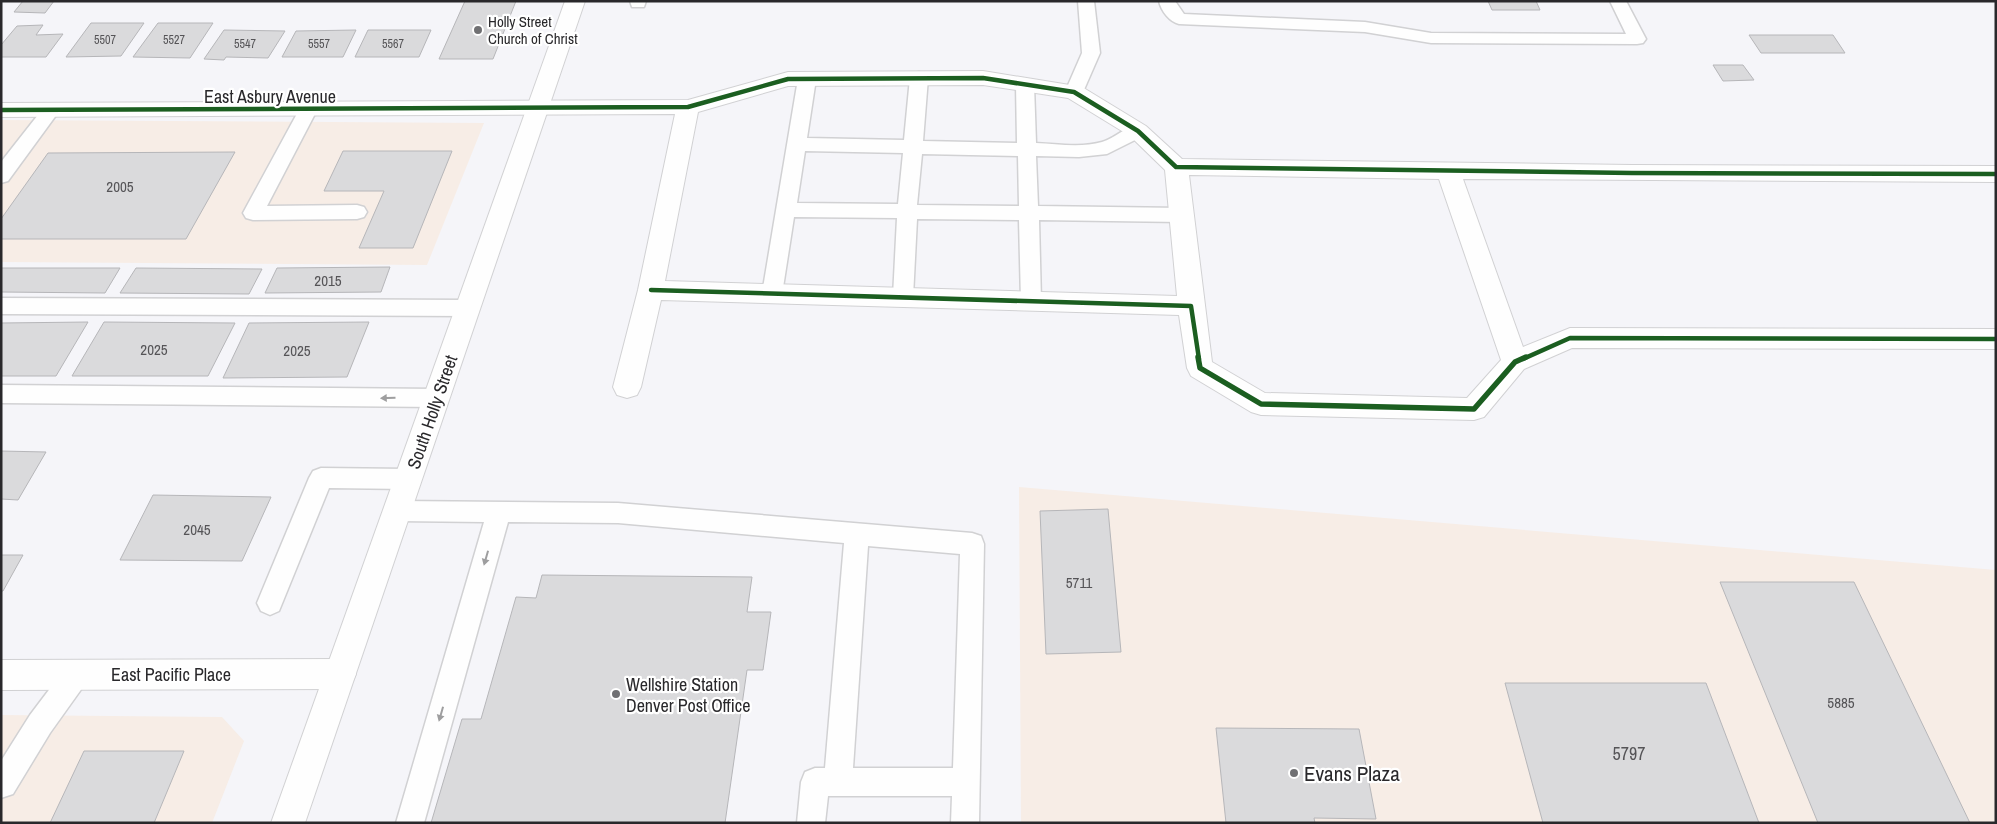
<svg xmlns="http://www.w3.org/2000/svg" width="1997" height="824" font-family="'Archivo Narrow',sans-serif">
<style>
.commercial{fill:#f7ede6}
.building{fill:#dadadc;stroke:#b6b6b9}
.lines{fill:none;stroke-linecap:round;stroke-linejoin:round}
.service-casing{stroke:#d1d1d3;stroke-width:3}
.minor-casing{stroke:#d1d1d3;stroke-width:2}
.secondary-casing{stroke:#d1d1d3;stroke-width:2}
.service{fill:#fefefe;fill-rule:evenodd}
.minor{fill:#fefefe;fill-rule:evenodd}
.secondary{fill:#fefefe;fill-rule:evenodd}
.cycleway-far1-casing{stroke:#fff;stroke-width:7}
.cycleway-casing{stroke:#fff;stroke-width:9}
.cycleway-far1{stroke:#1b5e20;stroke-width:4.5}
.cycleway{stroke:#1b5e20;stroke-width:5.5}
.oneway{fill:#9e9e9f}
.poi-dot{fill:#707073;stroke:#fff;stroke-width:2}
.labels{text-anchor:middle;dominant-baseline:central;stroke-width:4.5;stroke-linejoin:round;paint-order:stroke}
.far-number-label{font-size:12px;fill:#555457}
.far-poi-label{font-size:15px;fill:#29282b;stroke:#fff;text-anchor:start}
.number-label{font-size:15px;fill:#555457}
.street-label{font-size:18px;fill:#29282b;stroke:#fff}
.poi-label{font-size:18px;fill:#29282b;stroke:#fff;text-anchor:start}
.near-number-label{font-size:18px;fill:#555457}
.near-poi-label{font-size:21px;fill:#29282b;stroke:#fff;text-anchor:start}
</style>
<rect width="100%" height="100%" fill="#f5f5f9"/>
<g class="commercial">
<path d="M1,120L484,123L427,265L1,262Z"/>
<path d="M1019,487L1996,570V823H1021Z"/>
<path d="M1,715L222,717L244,741L212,823H1Z"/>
</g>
<g class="building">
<path d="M23,1H54L45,13L14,12Z"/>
<path d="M465,1H516L493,59H439Z"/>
<path d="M1488,1H1536L1540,10H1492Z"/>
<path d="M91,23H144L121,56L66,57Z"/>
<path d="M158,23H213L190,58L133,57Z"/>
<path d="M43,25L36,35L63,34L46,57H1V45L17,26Z"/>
<path d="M224,30L285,31L268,58L226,57L224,60L204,59Z"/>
<path d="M356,30L343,57H282L296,31Z"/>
<path d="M368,30H431L419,57H355Z"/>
<path d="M1749,35H1833L1845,53H1761Z"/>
<path d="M1713,65H1743L1754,80L1723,81Z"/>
<path d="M343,151H452L413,248H359L384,191H324Z"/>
<path d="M235,152L186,239H1V219L48,153Z"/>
<path d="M390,267L381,292L265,293L277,268Z"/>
<path d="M1,268H120L105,293L1,292Z"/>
<path d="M136,268L262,269L249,294L120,293Z"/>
<path d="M88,322L56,376H1V323Z"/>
<path d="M104,322L235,323L208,376H72Z"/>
<path d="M369,322L347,377L223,378L249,323Z"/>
<path d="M1,451L46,452L18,500L1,499Z"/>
<path d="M153,495L271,497L242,561L120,560Z"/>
<path d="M1108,509L1121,652L1046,654L1040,511Z"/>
<path d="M1,555H23L3,591H1Z"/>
<path d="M542,575L752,577L747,612H771L763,670H747L725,823H431L462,719H481L516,597L536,598Z"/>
<path d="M1720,582H1854L1970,823H1818Z"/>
<path d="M1505,683H1706L1759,823H1543Z"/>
<path d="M1216,728L1359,729L1376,819L1314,818L1315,823H1226Z"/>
<path d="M84,751H184L154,823H50Z"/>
</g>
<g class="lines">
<g class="service-casing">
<g id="service">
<path d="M630,1H646L644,7H632Z"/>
<path d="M1078,1H1094L1100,53L1083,92L1080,96L1074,98L1068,96L1065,92L1082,53Z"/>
<path d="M1159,1H1175L1184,14L1365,22L1431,33L1626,34L1610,1H1626L1646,39L1643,43L1637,44L1431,43L1365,32L1179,24C1170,22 1161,11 1159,1Z"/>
<path d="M919,72L925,74L928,78L923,141L1017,143L1016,85L1019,81L1025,79L1031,81L1034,85L1036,143C1057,144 1081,148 1102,142C1117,138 1128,122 1145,127L1147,131L1145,135L1107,154L1079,157L1036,156L1038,206L1181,208L1188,210L1191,215L1188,220L1181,222L1039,220L1041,301L1038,307L1031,309L1024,307L1021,301L1019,220L917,219L913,297L910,303L903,305L896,303L893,297L897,218L794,217L782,294L779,300L772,302L765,300L762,294L798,79L801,75L807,73L813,75L816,79L807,138L904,140L910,78L913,74ZM805,151L903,153L898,204L797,203ZM922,154L1018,156L1019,206L917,205Z"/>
<path d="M51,104L57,106L60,110L57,114L8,181L1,183V162L45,106Z"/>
<path d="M308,104L314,106L317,110L267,206L357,205L364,207L367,212L364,217L357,219L253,220L246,218L243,213L299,110L302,106Z"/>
<path d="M1,298L468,300L475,302L479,308L475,314L468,316L1,314Z"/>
<path d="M1,385L437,389L445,392L448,398L445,404L437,407L1,403Z"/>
<path d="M321,468L408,469L416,472L420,479L416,486L408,489L329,488L279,611L270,615L261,611L257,603L309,478L313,471Z"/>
<path d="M398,501L618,503L972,533L981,536L984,544L979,823H951L952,796H828L825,823H797L801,782L805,772L815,768H825L844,543L618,523L508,522L424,823H396L484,522L398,521L390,518L386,511L390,504ZM868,546L960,554L953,768H853Z"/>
<path d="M76,663L85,666L89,675L85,684L50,733L13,794L1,798V761L30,715L67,666Z"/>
</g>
</g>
<g class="minor-casing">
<g id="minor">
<path d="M983,71L1082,87L1146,126L1182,159L1632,165L1996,166V182L1463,179L1523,347L1570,328L1996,329V349L1572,348L1524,369L1484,417L1474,420L1261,415L1251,412L1191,376L1187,368L1179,315L661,300L641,387L637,395L627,398L617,395L613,387L638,290L675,114L1,117V103L688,100L788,72ZM983,85L1068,98L1130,136L1165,170L1177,296L665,281L698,112L788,86ZM1189,175L1439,179L1501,360L1467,398L1265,393L1212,362Z"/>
<path d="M340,659L351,663L356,674L351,685L340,689L1,690V660Z"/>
</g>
</g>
<g class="secondary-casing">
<path id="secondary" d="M565,1H585L305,823H271Z"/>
</g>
<use href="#service" class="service"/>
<use href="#minor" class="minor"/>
<use href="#secondary" class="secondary"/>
<g class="cycleway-far1-casing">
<g id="cycleway-far1">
<path d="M1,110L688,107L788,79L983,78L1074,92L1138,131L1176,167L1632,173L1996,174"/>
<path d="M651,290L1191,306L1199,359"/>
<path d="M1523,359L1570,338L1996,339"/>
</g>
</g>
<g class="cycleway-casing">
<path id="cycleway" d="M1198,357L1200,368L1261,404L1474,409L1515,362L1526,357"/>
</g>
<use href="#cycleway-far1" class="cycleway-far1"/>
<use href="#cycleway" class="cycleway"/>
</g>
<defs><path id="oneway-solid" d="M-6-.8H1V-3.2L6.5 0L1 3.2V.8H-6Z" transform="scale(1.25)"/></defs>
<g class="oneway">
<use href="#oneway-solid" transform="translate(388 398) rotate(178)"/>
<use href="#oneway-solid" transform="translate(486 558) rotate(106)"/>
<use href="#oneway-solid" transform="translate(441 714) rotate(106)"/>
</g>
<g class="poi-dot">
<circle cx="478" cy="30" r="5"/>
<circle cx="616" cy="694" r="5"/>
<circle cx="1294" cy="773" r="5"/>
</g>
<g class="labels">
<g class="far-number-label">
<text x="105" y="40">5507</text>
<text x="174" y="40">5527</text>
<text x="245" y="44">5547</text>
<text x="319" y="44">5557</text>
<text x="393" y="44">5567</text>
</g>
<g class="far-poi-label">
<text x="488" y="21">Holly Street<tspan x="488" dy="17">Church of Christ</tspan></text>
</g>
<g class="number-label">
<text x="120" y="186">2005</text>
<text x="328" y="280">2015</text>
<text x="154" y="349">2025</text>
<text x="297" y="350">2025</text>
<text x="197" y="529">2045</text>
<text x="1079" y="582">5711</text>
<text x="1841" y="702">5885</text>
</g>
<g class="street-label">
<text x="270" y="96">East Asbury Avenue</text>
<text transform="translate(432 412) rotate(-71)">South Holly Street</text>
<text x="171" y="674">East Pacific Place</text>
</g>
<g class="poi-label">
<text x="626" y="684">Wellshire Station<tspan x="626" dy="21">Denver Post Office</tspan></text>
</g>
<g class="near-number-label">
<text x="1629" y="753">5797</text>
</g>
<g class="near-poi-label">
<text x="1304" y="773">Evans Plaza</text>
</g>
</g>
<rect width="1997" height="824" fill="none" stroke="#29282b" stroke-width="5"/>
</svg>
